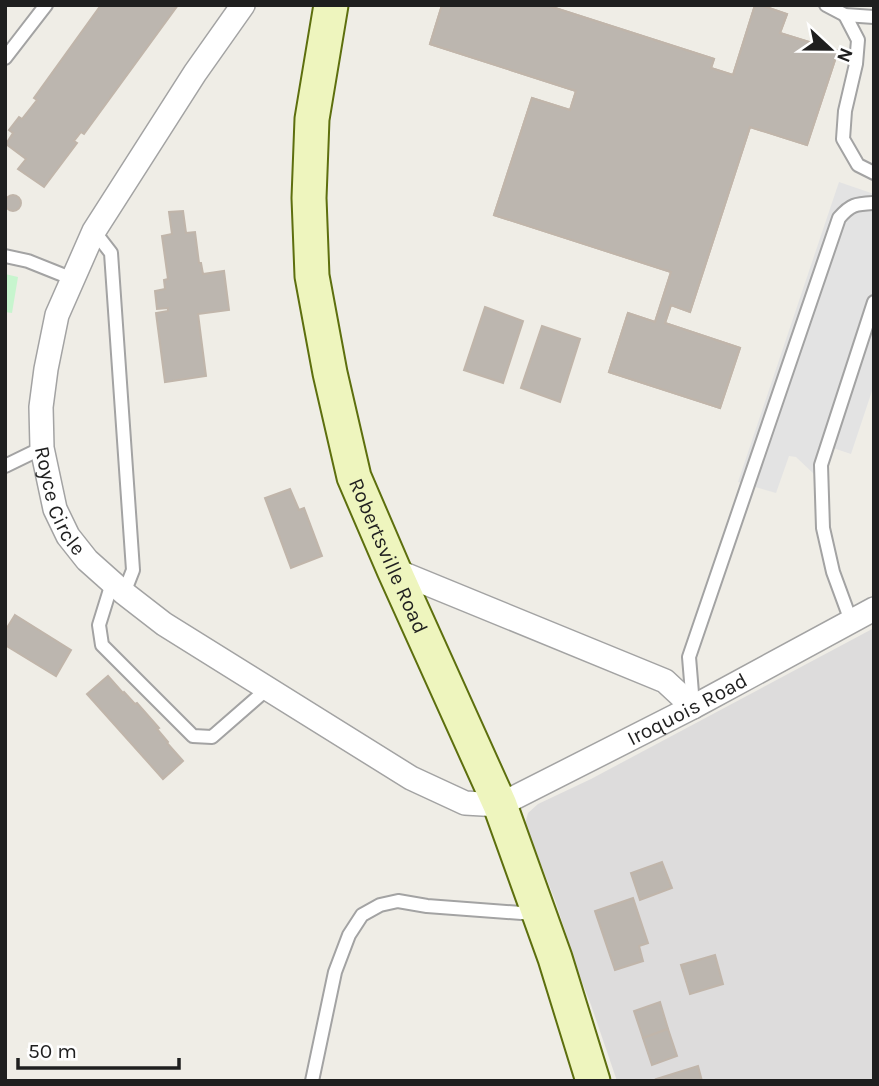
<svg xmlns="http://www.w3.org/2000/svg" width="879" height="1086" font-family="Karla,sans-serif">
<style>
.residential{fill:#dddcdc}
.park{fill:#c7f5ce}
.parking{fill:#e3e3e3}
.building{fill:#bcb6af;stroke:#c0b5aa;stroke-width:2;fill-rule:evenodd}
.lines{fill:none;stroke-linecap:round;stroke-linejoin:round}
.lane-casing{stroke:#a3a3a3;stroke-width:16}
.street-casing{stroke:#a3a3a3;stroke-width:26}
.secondary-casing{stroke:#5d6f0e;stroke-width:37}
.lane{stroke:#fff;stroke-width:12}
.street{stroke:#fff;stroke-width:23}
.secondary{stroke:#eef5be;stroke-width:33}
.labels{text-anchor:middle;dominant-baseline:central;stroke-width:6;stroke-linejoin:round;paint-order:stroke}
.street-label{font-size:21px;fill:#1f1f1f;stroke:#fff}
</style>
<rect width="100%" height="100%" fill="#efede6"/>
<path class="residential" d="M874,628V1081H617L591,1005L580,977L555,900L525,824L528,813L538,804L591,779Z"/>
<path class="park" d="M5,274L18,277L12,313L5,312Z"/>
<path class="parking" d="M839,182L874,194V385L851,454L833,448L828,470L814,474L796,457L789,456L776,493L738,482Z"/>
<g class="building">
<path d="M101,5H178L84,134L81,132L74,141L77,143L44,187L18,169L26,159L6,144L13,133L9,130L19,117L22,119L37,100L34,98Z"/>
<path d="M442,5H546L714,59L711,68L733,75L755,5H760L787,14L780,33L838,51L807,145L750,127L690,312L671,305L665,323L740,348L720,408L609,372L628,313L655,322L671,272L494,215L532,98L570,110L576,91L430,44ZM594,98L682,127L653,217L586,195L609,123L588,116Z"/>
<path d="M442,5H546L714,59L711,68L733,75L755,5H760L787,14L780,33L838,51L807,145L750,127L690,312L671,305L665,323L740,348L720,408L609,372L628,313L655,322L671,272L494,215L532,98L570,110L576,91L430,44Z"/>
<circle cx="13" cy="203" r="8"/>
<path d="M183,211L186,233L195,232L199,263H201L203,274L224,271L229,310L198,314L206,376L165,382L156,313L168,311V308L157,309L155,291L165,289L164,280L168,279L162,236L172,234L169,212Z"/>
<path d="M485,307L523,321L503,383L464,370Z"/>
<path d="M542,326L580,339L560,402L521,388Z"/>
<path d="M290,489L299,510L304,508L322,556L291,568L265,498Z"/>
<path d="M15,615L71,650L56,676L5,645V631Z"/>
<path d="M108,676L123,693L124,692L135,704L137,703L159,728L157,729L168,742L167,743L183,761L163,779L87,694Z"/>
<path d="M662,862L672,888L640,900L631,873Z"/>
<path d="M633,898L648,943L639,946L643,961L615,970L595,911Z"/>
<path d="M715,955L723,984L690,994L681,965Z"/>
<path d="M660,1002L668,1029L643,1038L634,1011Z"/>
<path d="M668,1029L677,1056L652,1065L643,1038Z"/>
<path d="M698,1066L702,1081H657L656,1079Z"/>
</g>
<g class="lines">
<g class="lane-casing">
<g id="lane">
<path d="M826,5L845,15L874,17"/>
<path d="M845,15L858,40L856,64L845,111L843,139L858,165L874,173"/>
<path d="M5,58L46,5"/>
<path d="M94,231L111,253L133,570L124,593"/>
<path d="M5,256L28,261L73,279"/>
<path d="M5,466L42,448"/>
<path d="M112,583L99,625L102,645L193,736L212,737L267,689"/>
<path d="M851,621L833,572L823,528L821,465L874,302"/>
<path d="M693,705L689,657L839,218C851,204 856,204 874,203"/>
<path d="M312,1081L335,972L349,935L362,915L380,905L398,901L427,906L535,914"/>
</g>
</g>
<g class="street-casing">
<g id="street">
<path id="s1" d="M243,5L195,73L94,231L57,315L46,369L41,407L42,448L55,509L68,536L87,560L124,593L164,624L411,778L465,803L500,805L693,707L874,609"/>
<path d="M394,570L665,681L693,707"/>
</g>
</g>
<g class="secondary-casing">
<g id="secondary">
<path id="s2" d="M331,5L312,119L309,198L312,276L330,373L354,477L394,570L500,805L555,958L593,1081"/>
</g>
</g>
<use href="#lane" class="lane"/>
<use href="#street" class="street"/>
<use href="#secondary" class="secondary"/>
</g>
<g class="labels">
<g class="street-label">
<text stroke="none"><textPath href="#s1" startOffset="553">Royce Circle</textPath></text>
<text stroke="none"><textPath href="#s2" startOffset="564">Robertsville Road</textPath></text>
<text stroke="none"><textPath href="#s1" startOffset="1316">Iroquois Road</textPath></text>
</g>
</g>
<rect width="879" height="1086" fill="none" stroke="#1f1f1f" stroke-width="14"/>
<g transform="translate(830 49) rotate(112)" stroke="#ffffff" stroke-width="5" paint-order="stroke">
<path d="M0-5L12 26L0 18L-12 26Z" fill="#1f1f1f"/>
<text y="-10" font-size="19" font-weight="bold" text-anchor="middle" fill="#1f1f1f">N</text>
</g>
<path d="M18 1058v10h161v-10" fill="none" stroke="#1f1f1f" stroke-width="3.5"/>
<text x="28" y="1058" font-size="21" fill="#1f1f1f" stroke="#ffffff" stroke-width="5" paint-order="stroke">50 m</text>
</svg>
